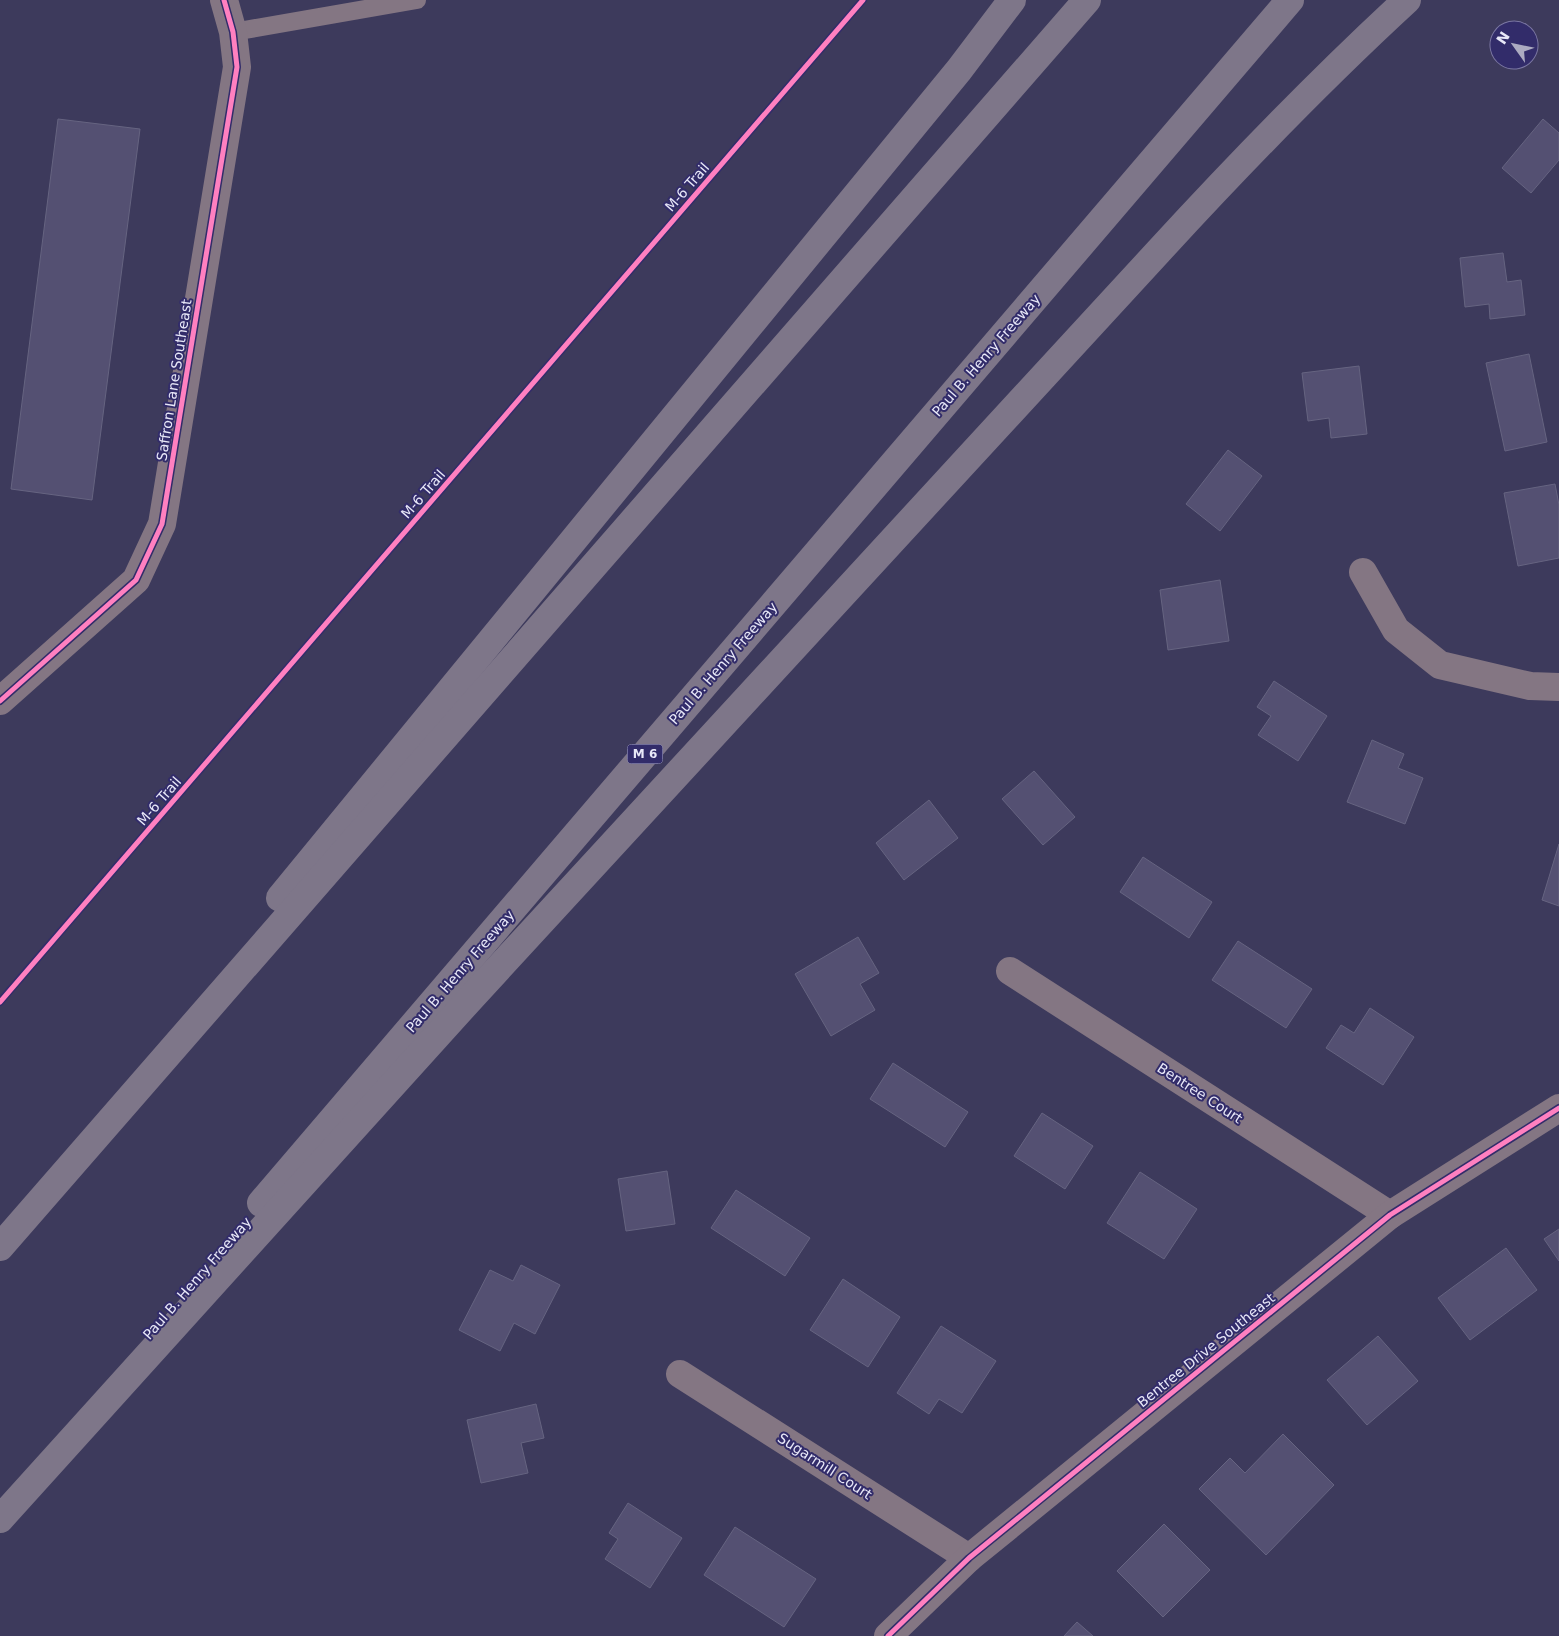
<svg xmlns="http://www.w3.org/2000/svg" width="1559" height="1636" font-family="'DejaVu Sans',sans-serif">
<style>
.building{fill:#545072;stroke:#666481}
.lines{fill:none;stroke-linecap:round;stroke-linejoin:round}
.lane{stroke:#847683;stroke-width:18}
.street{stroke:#847683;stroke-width:28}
.highway{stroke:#7e7689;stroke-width:28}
.cycleway-casing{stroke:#322c6a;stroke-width:8}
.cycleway{stroke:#ff80c0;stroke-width:5}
.labels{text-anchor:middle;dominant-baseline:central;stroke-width:4;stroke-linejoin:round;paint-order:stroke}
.shield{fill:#322c6a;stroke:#b1b0cd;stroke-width:1}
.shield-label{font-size:12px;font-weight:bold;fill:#e8e8f8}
.street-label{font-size:14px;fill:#e8e8f8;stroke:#322c6a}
</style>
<rect width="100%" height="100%" fill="#3d3a5c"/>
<g class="building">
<path d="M58,119L140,129L92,500L11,489Z"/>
<path d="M1543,119L1559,133V160L1531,193L1502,168Z"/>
<path d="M1503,253L1507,282L1521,280L1525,315L1490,319L1489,304L1465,307L1460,258Z"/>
<path d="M1529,354L1547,442L1505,451L1486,363Z"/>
<path d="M1359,366L1367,434L1331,438L1329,418L1308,421L1302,373Z"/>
<path d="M1228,450L1262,476L1220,531L1186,504Z"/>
<path d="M1555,484L1559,505V558L1518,566L1504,493Z"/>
<path d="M1220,580L1229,641L1168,650L1160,590Z"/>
<path d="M1274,681L1327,716L1298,761L1258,735L1271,716L1257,707Z"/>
<path d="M1372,740L1404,754L1398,768L1423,778L1405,824L1347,802Z"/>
<path d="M1034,771L1075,817L1043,845L1002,799Z"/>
<path d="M929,800L958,838L904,880L876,843Z"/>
<path d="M1559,844V906L1542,900Z"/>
<path d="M1143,857L1212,902L1189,938L1120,892Z"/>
<path d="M858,937L879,973L860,984L875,1010L831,1036L795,974Z"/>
<path d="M1238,941L1312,989L1286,1028L1212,980Z"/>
<path d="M1370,1008L1414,1037L1383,1085L1326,1048L1341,1025L1354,1033Z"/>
<path d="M893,1063L968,1112L945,1147L870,1099Z"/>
<path d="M1042,1113L1093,1146L1065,1189L1014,1156Z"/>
<path d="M667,1171L675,1224L626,1231L618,1179Z"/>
<path d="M1140,1172L1197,1209L1164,1259L1107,1223Z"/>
<path d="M736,1190L810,1238L785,1276L711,1228Z"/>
<path d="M1559,1229V1261L1544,1239Z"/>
<path d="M1506,1248L1537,1290L1470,1340L1438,1298Z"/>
<path d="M521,1265L560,1285L535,1334L514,1323L500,1351L459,1330L490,1270L513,1281Z"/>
<path d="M843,1279L900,1317L868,1367L810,1330Z"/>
<path d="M941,1326L996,1361L962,1413L939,1399L929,1414L897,1393Z"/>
<path d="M1378,1336L1418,1381L1367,1425L1327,1380Z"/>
<path d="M536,1404L544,1438L521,1443L528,1473L481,1483L467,1420Z"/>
<path d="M1283,1434L1334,1485L1266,1555L1199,1489L1230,1458L1245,1473Z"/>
<path d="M628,1503L682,1538L650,1588L605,1559L618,1539L609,1533Z"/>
<path d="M1164,1524L1210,1570L1163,1617L1117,1571Z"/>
<path d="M735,1527L816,1579L784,1627L704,1575Z"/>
<path d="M1077,1622L1093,1636H1064Z"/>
</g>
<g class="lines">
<path class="lane" d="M233,32L417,0"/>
<g class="street">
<path d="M1363,572L1396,630L1440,665L1530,686L1559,687"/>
<path d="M0,701L136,580L162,524L237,67L233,32L224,0"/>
<path d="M1010,971L1390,1215"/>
<path d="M680,1374L969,1558"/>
<path d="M888,1636L969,1558L1390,1215L1559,1108"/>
</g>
<g class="highway">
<path d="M280,898L959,70L1012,0"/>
<path d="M261,1203L1290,0"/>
<path d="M0,1247L1087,0"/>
<path d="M0,1519L472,997L1158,252C1238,165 1320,80 1407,0"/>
</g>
<g class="cycleway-casing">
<g id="cycleway">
<path d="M0,701L136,580L162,524L237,67L233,32L224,0"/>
<path d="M0,1002L863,0"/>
<path d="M888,1636L969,1558L1390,1215L1559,1108"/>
</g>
</g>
<use href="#cycleway" class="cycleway"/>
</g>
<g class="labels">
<rect class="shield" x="627.5" y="744.5" width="35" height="19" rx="4"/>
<g class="shield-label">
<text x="645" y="754">M 6</text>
</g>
<g class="street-label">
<text transform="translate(687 187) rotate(-49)">M-6 Trail</text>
<text transform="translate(986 355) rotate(-49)">Paul B. Henry Freeway</text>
<text transform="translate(174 380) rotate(-81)">Saffron Lane Southeast</text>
<text transform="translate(423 494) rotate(-49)">M-6 Trail</text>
<text transform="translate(723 663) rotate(-49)">Paul B. Henry Freeway</text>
<text transform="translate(159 801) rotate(-49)">M-6 Trail</text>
<text transform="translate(460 971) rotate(-49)">Paul B. Henry Freeway</text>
<text transform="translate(1200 1093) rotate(33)">Bentree Court</text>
<text transform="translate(197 1278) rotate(-49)">Paul B. Henry Freeway</text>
<text transform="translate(1206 1350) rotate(-39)">Bentree Drive Southeast</text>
<text transform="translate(825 1466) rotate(33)">Sugarmill Court</text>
</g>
</g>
<g transform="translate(1514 45) rotate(303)"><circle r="24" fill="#322c6a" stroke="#7b77a3"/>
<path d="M0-4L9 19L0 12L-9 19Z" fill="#acabc1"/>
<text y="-8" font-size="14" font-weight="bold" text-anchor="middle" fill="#e8e8f8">N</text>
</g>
</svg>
